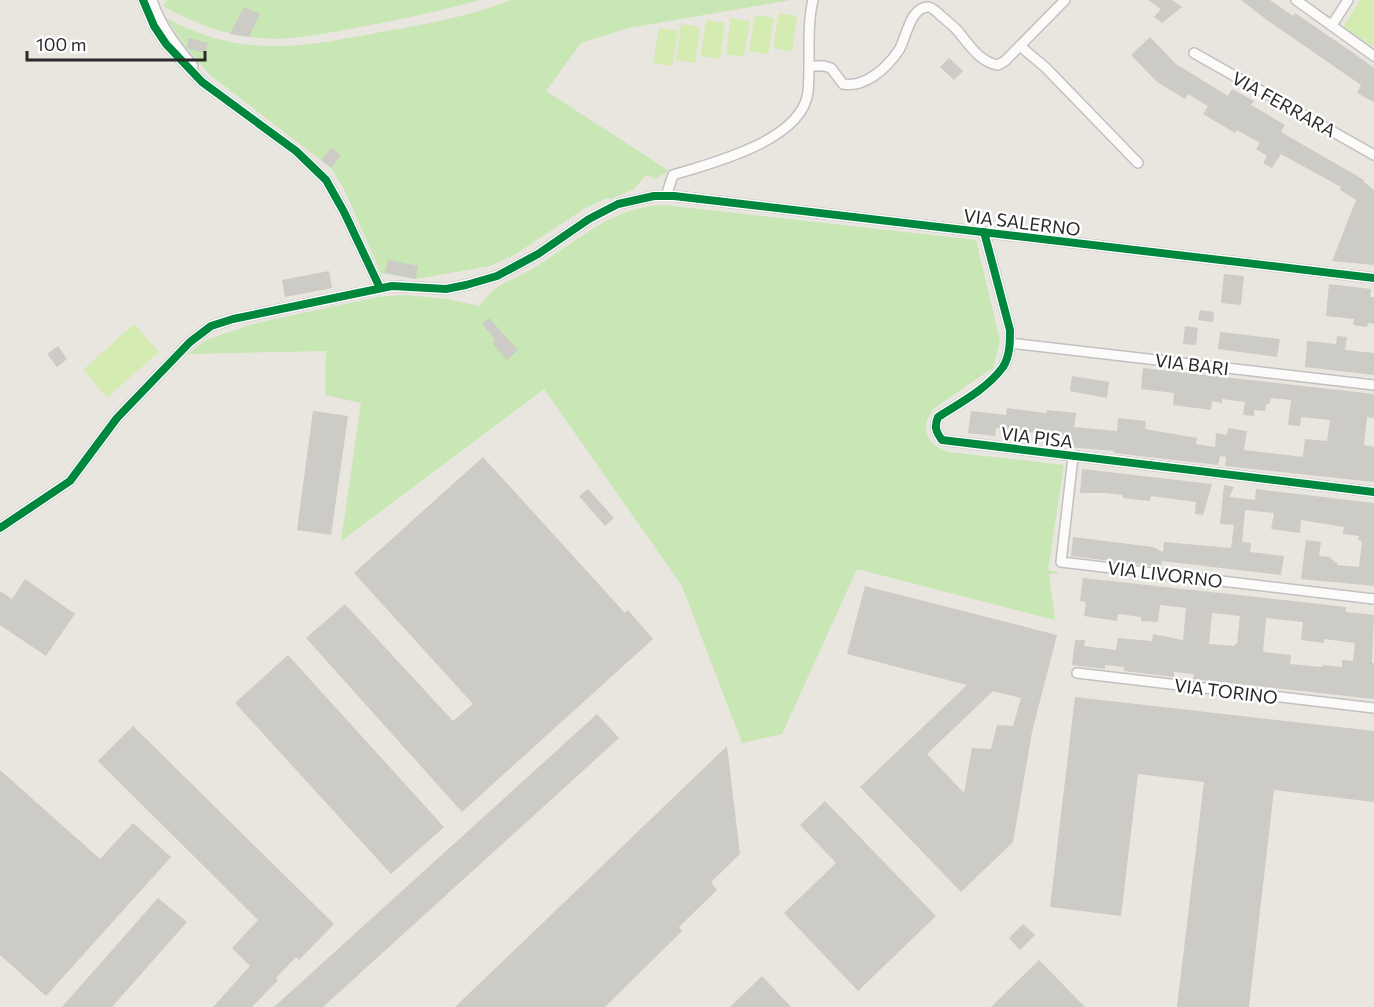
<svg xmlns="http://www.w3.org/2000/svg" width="1374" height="1007" font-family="Commissioner,sans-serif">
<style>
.green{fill:#c8e7b5}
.pitch{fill:#d4ebb2}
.building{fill:#cdcbc6;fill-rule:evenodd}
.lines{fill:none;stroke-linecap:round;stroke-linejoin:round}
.minor-casing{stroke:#c2c1c1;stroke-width:12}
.minor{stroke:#fcfbfa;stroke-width:9}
.cycleway-casing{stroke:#fff;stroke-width:11}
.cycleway{stroke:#00873e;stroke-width:8}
.labels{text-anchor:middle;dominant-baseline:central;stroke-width:5;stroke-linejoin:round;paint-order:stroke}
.street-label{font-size:18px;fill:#2a2a2a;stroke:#fff}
</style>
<rect width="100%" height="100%" fill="#e9e5df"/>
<g class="green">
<path d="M168,0H480C437,12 393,21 349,29C316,35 283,42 249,37C218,33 190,21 163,6Z"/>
<path d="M511,0H791L628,28L581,43L546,91L669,171L655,179L646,175L634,189L611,199L606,198L584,209L514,255L490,266L416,279L381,273L344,189L331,168L210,75L186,47L166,18C244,60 304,47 386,31C428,24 470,16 511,0Z"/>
<path d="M664,205L976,240L1000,341L993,368L934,408C919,428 926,444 948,452L1064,465L1048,570L1060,573L1049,574L1055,620L857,569L782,734L742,743L682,586L544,389L341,541L361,403L325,395L326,351L188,354L206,340L256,323L378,297L406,295L447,299L479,306C485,300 491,291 499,286C509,280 522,276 532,269C576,243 610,207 664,205Z"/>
</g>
<g class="pitch">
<path d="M1360,0H1374L1373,46L1343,27Z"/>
<path d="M779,13L797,16L792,52L773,48Z"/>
<path d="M755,15L774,18L768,54L749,51Z"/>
<path d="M731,18L750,21L744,57L726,54Z"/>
<path d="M706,20L725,23L720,59L701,56Z"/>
<path d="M681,24L700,27L695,63L676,60Z"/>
<path d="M659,28L678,31L672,66L653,63Z"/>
<path d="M134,324L159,352L107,397L83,370Z"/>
</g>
<g class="building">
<path d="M1148,0H1172L1182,7L1162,23L1154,17L1161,9Z"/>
<path d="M1241,0H1270L1293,16L1295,13L1362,59L1374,68V102L1357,93L1361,85L1267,20Z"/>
<path d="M244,7L260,14L249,37L230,34Z"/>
<path d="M1150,37L1176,64L1228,96L1232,89L1254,101L1251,105L1285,125L1281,132L1364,180V182L1374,190V265L1332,261L1356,200L1340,190L1341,187L1281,154L1272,168L1263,163L1267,156L1256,149L1260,143L1237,130L1235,133L1203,114L1208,106L1188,94L1185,99L1157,82L1131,55Z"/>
<path d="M188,38L208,43L205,53L187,48Z"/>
<path d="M949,58L963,71L954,80L940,67Z"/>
<path d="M332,148L341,156L331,168L321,160Z"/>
<path d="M388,260L418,266L416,279L385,273Z"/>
<path d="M329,271L332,288L285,297L282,280Z"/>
<path d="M1224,274L1244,276L1241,305L1221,303Z"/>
<path d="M1329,284L1371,289L1370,297H1374V324L1368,323L1367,327L1353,325L1354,319L1326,316Z"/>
<path d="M1200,310L1214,312L1213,322L1198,320Z"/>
<path d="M489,318L518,350L507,360L492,343L495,339L482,324Z"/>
<path d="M1185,326L1198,328L1196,345L1183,344Z"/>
<path d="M1220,332L1280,339L1277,357L1218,349Z"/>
<path d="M1337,336L1347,337L1345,350L1374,353V375L1305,367L1307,341L1336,344Z"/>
<path d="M58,346L67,359L57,367L47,354Z"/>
<path d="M1143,368L1374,394V418L1367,417L1364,445L1374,447V482L1225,466L1226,457L1220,456L1218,465L1114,453V451L1044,445L1045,434L996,428L995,436L968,433L971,411L1006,415L1007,408L1046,413L1047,410L1076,413L1074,427L1117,431L1118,418L1146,421L1145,429L1197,438L1196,444L1215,447L1216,433L1227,435L1228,428L1247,431L1244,450L1303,457L1305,439L1327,441L1330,420L1301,417L1300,426L1288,425L1291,400L1271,398L1269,404H1266L1265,411L1254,410V416L1243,415L1245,402L1222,399V403L1212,401L1211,410L1173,405L1174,393L1141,389Z"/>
<path d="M1072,376L1109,382L1107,398L1070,391Z"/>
<path d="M313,411L348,416L331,535L297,530Z"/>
<path d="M483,457L625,613L628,610L653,639L462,812L306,638L345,604L453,721L473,704L354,573Z"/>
<path d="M1082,469L1212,484L1203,515L1195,514L1196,502L1151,496L1150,501L1123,498V495L1106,493H1080Z"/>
<path d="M1224,485L1234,487L1229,497L1255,500L1256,489L1374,503V586L1301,579L1306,540L1321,542L1319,556L1331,557V559L1334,560V562L1338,563L1337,565L1359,567L1362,541L1358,540L1359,536L1343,534L1344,527L1301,520L1300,533L1271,529L1274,513L1245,510L1242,542L1251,543L1250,552L1284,556L1281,575L1162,561L1161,567L1071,556L1073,537L1153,547L1163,552L1164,542L1231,548L1234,525L1220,524Z"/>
<path d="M588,489L614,518L605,526L579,496Z"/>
<path d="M1083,578L1346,607V612L1374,615L1372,663H1374V699L1193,679L1194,674L1174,672V677L1124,671V667L1105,665V669L1072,665L1075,640H1085L1084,646L1116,650L1118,638L1152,641L1153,634L1183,640L1186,608L1160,605L1158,622L1141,621V617L1118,614L1117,621L1084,616L1086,602L1080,601ZM1212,613L1240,616L1237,644H1235V646L1209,644ZM1266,618L1303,622L1301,640L1324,643V639L1355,643L1353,661L1342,660V667L1322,665V667L1290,664L1291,655L1263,652Z"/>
<path d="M25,579L75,614L46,656L0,625V591L12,599Z"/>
<path d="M865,586L1057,635L1032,732L1013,842L961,892L860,787L967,685L847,654ZM993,691L1021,698L1013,726L997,725L991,749L972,748L964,793L927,754Z"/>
<path d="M288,655L444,827L391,874L235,703Z"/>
<path d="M1075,697L1374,731V802L1274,790L1249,1007H1177L1204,782L1138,774L1121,916L1050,907Z"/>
<path d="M597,714L619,738L323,1007H274Z"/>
<path d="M133,726L334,924L299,960L296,957L276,978L278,980L252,1007H213L250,966L232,948L258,920L98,761Z"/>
<path d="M727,746L740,854L711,882L717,890L679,927L682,931L605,1007H455Z"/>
<path d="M0,770L100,859L133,823L171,857L46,996L0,955Z"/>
<path d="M825,801L936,916L858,991L784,913L836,863L800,825Z"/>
<path d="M158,898L187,922L112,1007H62Z"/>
<path d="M1023,924L1035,935L1020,950L1009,938Z"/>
<path d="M1039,960L1085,1007H991Z"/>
<path d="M762,976L791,1007H730Z"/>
</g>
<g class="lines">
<g class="minor-casing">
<g id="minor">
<path d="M143,0L154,26L166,44L202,82L296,151L326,180L344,212L380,288"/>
<path d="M152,0C160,25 176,46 193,66"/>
<path d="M1296,0L1374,56"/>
<path d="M1332,25L1348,0"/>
<path d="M1020,46L1046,68L1138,163"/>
<path d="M1194,53L1374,155"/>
<path d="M809,66H824L831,68L843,84C865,88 887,68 899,50C906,39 910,6 929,7C933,8 937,12 940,15C946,20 952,25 957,30C969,44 979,62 998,65L1005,61L1065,0"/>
<path d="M666,196L673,175C712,163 802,141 808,92C811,62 806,29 813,0"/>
<path d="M984,232L1010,330C1010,342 1010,356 1003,367C987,389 960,403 938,417C934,427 936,432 942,440L1374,492"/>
<path d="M1010,343L1374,385"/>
<path d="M1073,457L1061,562L1374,599"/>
<path d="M0,528L70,481L117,418L190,342L211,326L233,319L392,286L446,289L466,285L497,276L538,254L589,219L618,204L654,196H674L1374,278"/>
<path d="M1077,673L1374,708"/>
</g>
</g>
<use href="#minor" class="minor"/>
<g class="cycleway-casing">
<g id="cycleway">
<path d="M143,0L154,26L166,44L202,82L296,151L326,180L344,212L380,288"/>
<path d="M984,232L1010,330C1010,342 1010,356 1003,367C987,389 960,403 938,417C934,427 936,432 942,440L1374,492"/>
<path d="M0,528L70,481L117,418L190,342L211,326L233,319L392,286L446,289L466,285L497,276L538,254L589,219L618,204L654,196H674L1374,278"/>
</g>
</g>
<use href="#cycleway" class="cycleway"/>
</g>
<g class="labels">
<g class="street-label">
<text transform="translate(1284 104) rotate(29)">VIA FERRARA</text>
<text transform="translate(1022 222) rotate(7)">VIA SALERNO</text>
<text transform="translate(1192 364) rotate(7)">VIA BARI</text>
<text transform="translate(1037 437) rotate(7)">VIA PISA</text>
<text transform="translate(1165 574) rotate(7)">VIA LIVORNO</text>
<text transform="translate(1226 691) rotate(7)">VIA TORINO</text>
</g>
</g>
<path d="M27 51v9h178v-9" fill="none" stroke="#2a2a2a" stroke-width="3"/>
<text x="36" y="51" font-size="18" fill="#2a2a2a" stroke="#ffffff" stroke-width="4.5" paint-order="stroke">100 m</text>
</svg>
